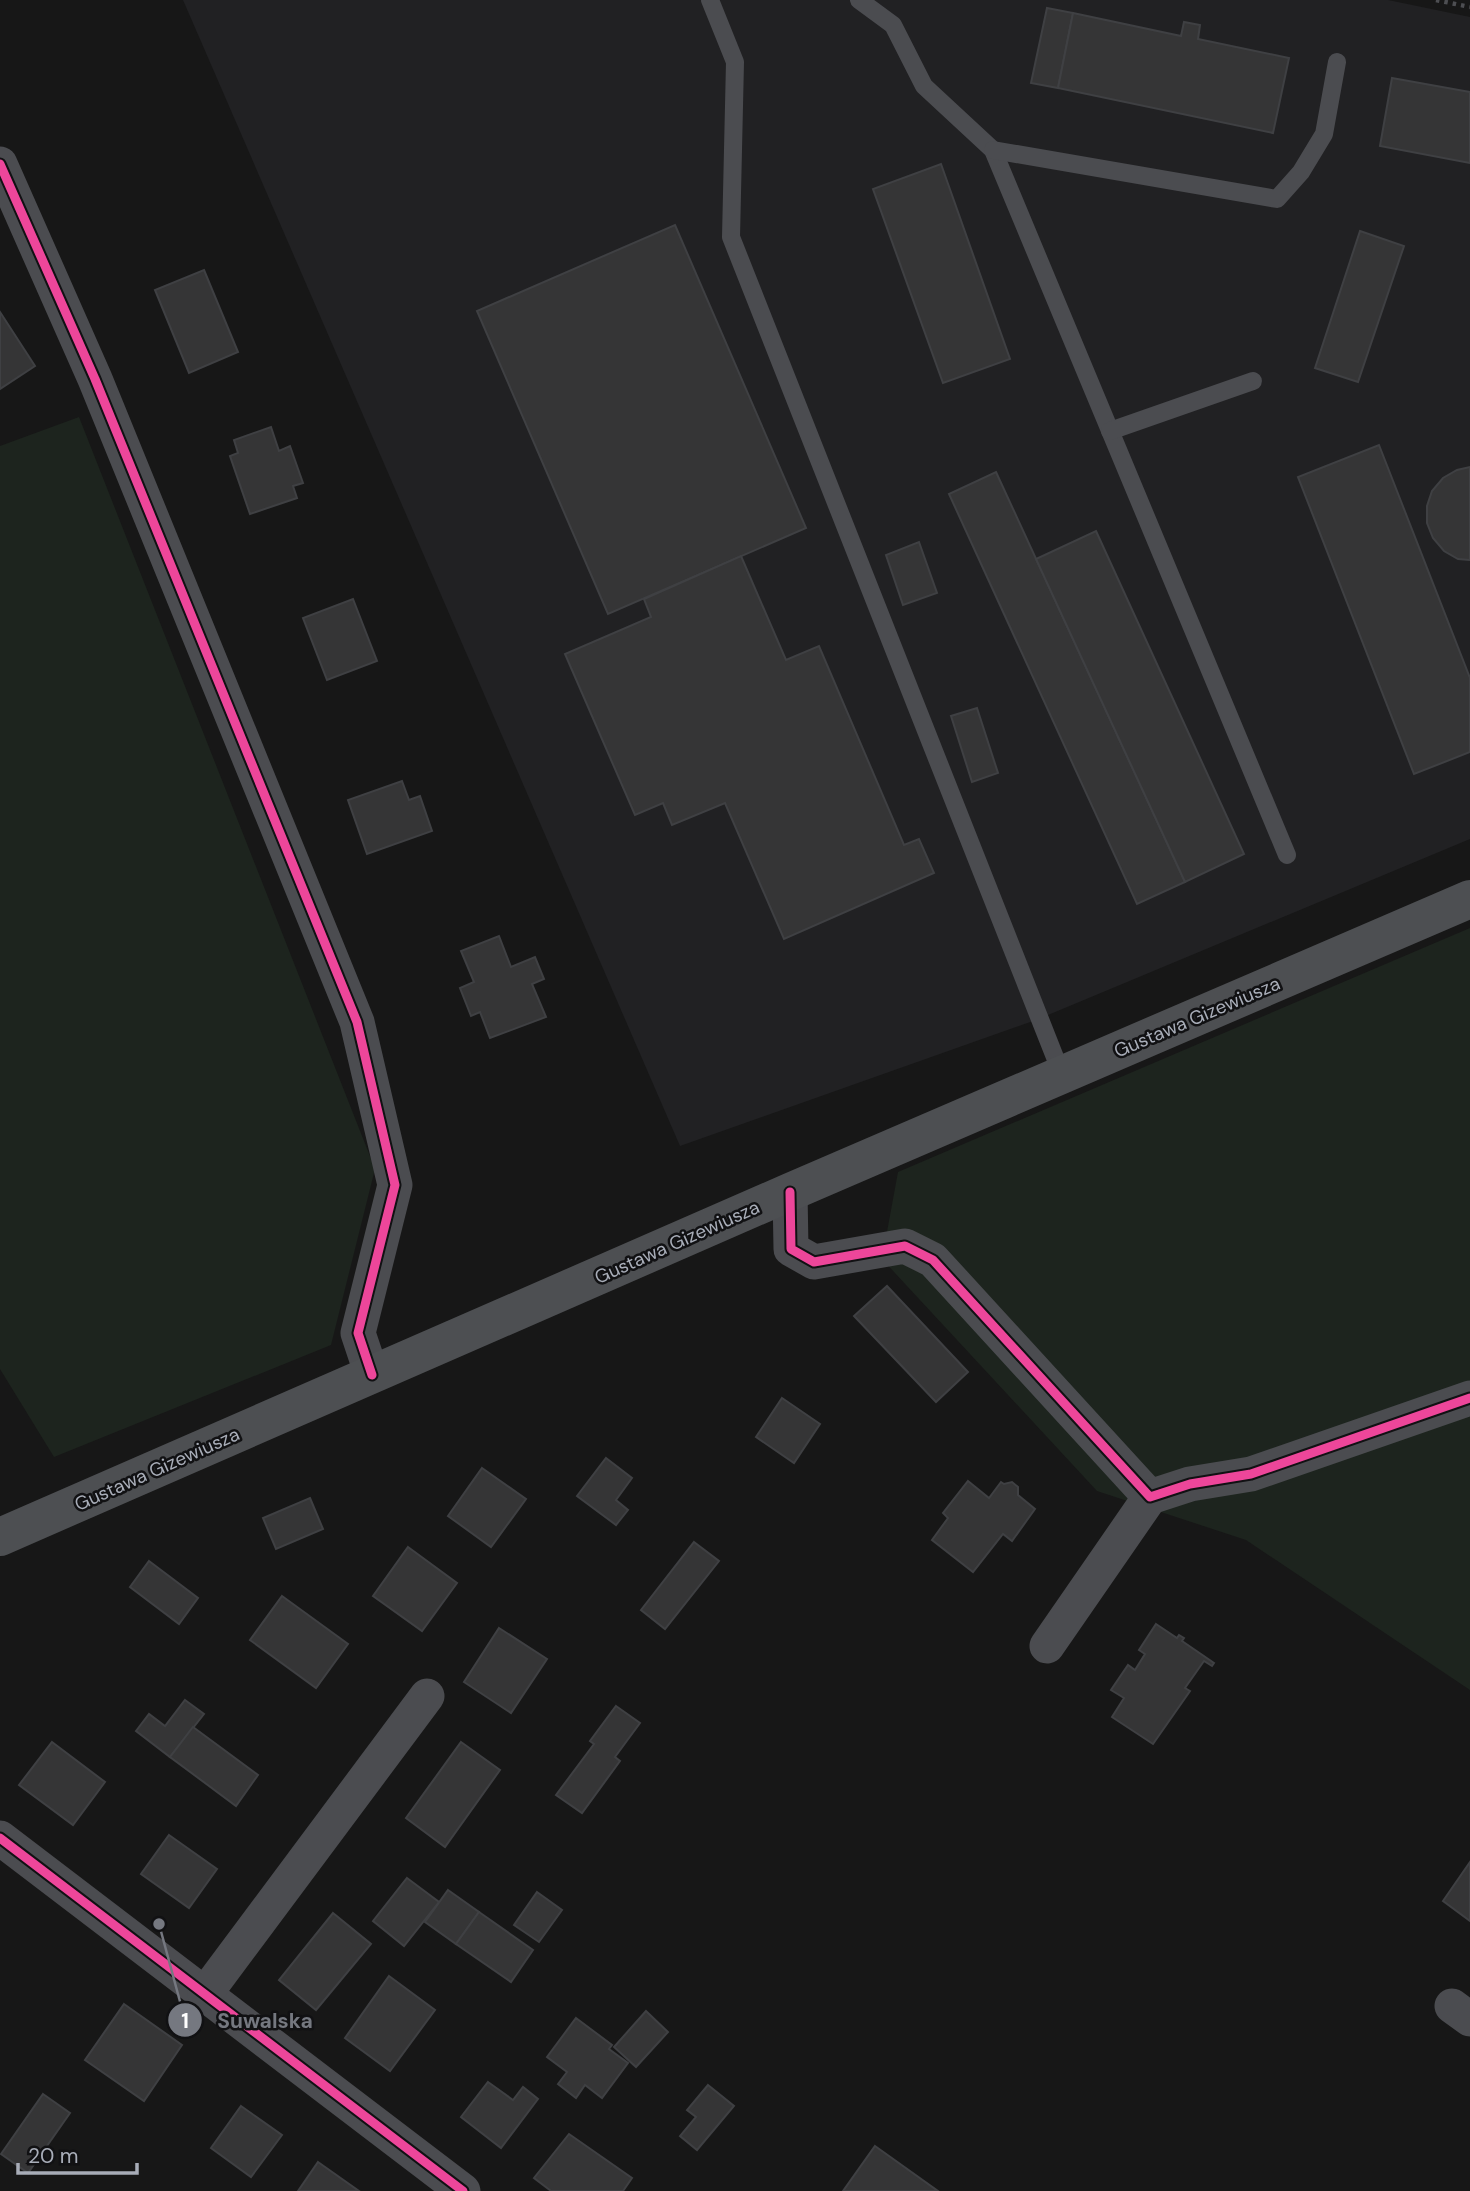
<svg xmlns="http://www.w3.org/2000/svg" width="1470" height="2191" font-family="'DM Sans',sans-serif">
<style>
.built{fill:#212123}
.green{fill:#1d241e}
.building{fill:#353536;stroke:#3f4043;stroke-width:2}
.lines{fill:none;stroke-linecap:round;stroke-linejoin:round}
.path{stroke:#4d4e52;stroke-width:4.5;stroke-dasharray:3.5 5;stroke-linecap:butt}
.lane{stroke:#4b4c50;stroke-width:18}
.street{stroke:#4b4c50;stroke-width:35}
.primary{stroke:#4d4f52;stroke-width:38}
.cycleway-casing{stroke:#111113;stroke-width:13}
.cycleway{stroke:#ed469a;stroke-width:9}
.labels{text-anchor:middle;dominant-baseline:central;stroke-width:5;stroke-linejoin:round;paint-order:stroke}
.street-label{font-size:19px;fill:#a8adb8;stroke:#111113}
.leader{fill:none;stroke:#757880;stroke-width:2.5}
.callout-dot{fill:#757880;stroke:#111113;stroke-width:2.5}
.mark-label{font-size:21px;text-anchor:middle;font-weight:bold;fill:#fff}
.callout-label{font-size:21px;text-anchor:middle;font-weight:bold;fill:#757880;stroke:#111113;stroke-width:5;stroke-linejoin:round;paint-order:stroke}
</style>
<rect width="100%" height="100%" fill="#171717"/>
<path class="built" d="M183,0H1388L1470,17V839L1036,1020L680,1146Z"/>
<g class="green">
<path d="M79,417L375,1169L331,1345L54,1457L0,1369V446Z"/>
<path d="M1470,928V1690L1246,1540L1097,1491L882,1259L898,1172Z"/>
</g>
<g class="building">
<path d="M1047,8L1073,13L1058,88L1031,83Z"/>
<path d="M1073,13L1181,36L1184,22L1200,25L1198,39L1289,58L1273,133L1058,88Z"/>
<path d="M1392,78L1470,92V163L1380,146Z"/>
<path d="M941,164L1010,359L943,383L873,189Z"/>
<path d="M675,225L806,528L608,614L477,311Z"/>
<path d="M1360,231L1404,246L1358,382L1315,368Z"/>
<path d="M204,270L238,352L189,373L155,290Z"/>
<path d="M0,312L35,366L0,389Z"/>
<path d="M271,427L279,451L290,446L303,483L293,486L297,498L250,514L230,456L238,453L234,440Z"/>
<path d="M1379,445L1470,678V752L1414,774L1298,477Z"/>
<path d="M1470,467V560L1458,559L1444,551L1433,538L1427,523V506L1432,491L1443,478L1457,470Z"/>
<path d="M996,472L1185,882L1137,904L949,494Z"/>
<path d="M1096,531L1244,854L1185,882L1036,559Z"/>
<path d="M919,542L937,593L903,605L886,555Z"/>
<path d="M741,556L786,660L819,646L904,845L919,839L934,873L784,939L725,803L672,825L663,803L635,815L565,654L651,617L644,599Z"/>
<path d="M353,599L377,661L327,680L303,618Z"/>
<path d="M977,708L998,773L972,782L951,716Z"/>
<path d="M402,781L409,800L420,796L432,831L367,854L348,800Z"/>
<path d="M499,936L511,967L535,957L544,979L532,984L546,1017L490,1038L480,1012L471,1016L460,988L474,982L461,951Z"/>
<path d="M887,1286L968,1372L936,1402L854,1316Z"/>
<path d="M782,1398L820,1424L794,1463L756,1437Z"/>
<path d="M606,1458L632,1478L616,1500L628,1510L616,1525L577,1496Z"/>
<path d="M482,1468L526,1499L491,1547L448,1516Z"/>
<path d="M968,1481L989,1498L1001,1482L1004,1484L1012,1482L1018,1487V1495L1035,1509L1012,1541L1003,1534L973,1572L932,1540L948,1518L943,1513Z"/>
<path d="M310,1498L323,1529L276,1549L263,1518Z"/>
<path d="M694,1542L719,1561L665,1629L641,1610Z"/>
<path d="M408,1547L457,1583L422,1631L373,1596Z"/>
<path d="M149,1561L198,1598L179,1624L130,1587Z"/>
<path d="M282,1596L348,1644L316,1688L250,1640Z"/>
<path d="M1156,1624L1177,1638L1179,1635L1184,1638L1182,1641L1214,1663L1212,1666L1204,1661L1185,1688L1190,1691L1153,1744L1112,1717L1124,1698L1111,1690L1128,1665L1135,1670L1145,1654L1139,1650Z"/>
<path d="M499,1628L547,1659L511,1713L464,1682Z"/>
<path d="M185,1700L204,1714L170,1757L136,1731L149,1714L165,1726Z"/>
<path d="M616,1706L640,1723L615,1757L620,1761L582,1813L556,1795L594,1744L590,1741Z"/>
<path d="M193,1727L258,1775L236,1806L170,1757Z"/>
<path d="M52,1742L105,1782L73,1825L19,1785Z"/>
<path d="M461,1742L500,1770L445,1847L406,1818Z"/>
<path d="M169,1835L217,1869L189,1908L141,1874Z"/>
<path d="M1470,1862V1921L1443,1901Z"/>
<path d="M407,1878L439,1902L404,1946L373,1921Z"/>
<path d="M448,1890L479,1912L456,1944L425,1922Z"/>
<path d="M537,1892L562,1910L539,1942L514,1925Z"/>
<path d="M479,1912L533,1950L511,1982L456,1944Z"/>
<path d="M333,1913L371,1944L316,2010L279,1980Z"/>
<path d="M389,1976L435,2010L390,2071L345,2038Z"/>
<path d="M124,2004L182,2045L144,2101L85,2060Z"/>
<path d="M646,2011L668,2032L636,2067L614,2047Z"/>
<path d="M576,2018L612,2045L609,2049L628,2063L602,2098L585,2085L576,2098L558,2084L567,2072L547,2057Z"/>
<path d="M488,2082L513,2100L523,2087L538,2099L501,2148L461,2117Z"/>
<path d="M708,2085L734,2106L697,2150L680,2136L696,2117L687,2110Z"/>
<path d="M43,2094L70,2113L28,2173L1,2154Z"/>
<path d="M241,2106L282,2135L251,2177L211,2148Z"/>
<path d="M569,2134L632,2178L623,2191H551L534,2178Z"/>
<path d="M875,2146L938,2191H843Z"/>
<path d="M318,2162L359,2191H298Z"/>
</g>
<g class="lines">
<path class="path" d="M1436,0L1470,7"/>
<g class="lane">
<path d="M710,0L735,62L731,237L1062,1075"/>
<path d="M859,0L893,25L924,86L993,150L1287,855"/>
<path d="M993,150L1277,199L1301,172L1324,134L1337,62"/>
<path d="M1110,431L1253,381"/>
</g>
<g class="street">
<path d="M0,164L95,379L357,1022L395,1185L358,1333L372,1375"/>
<path d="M790,1192L791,1249L814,1262L905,1246L933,1260L1150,1497L1190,1484L1251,1474L1470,1398"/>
<path d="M1047,1646L1150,1497"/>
<path d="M0,1838L463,2191"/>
<path d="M205,1994L427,1696"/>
<path d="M1452,2006L1470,2019"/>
</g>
<path class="primary" d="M0,1537L790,1192L1470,899"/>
<g class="cycleway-casing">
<g id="cycleway">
<path d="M0,164L95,379L357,1022L395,1185L358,1333L372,1375"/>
<path d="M790,1192L791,1249L814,1262L905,1246L933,1260L1150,1497L1190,1484L1251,1474L1470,1398"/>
<path d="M0,1838L463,2191"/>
</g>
</g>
<use href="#cycleway" class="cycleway"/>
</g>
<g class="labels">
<g class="street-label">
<text transform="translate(1197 1017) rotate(-23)">Gustawa Gizewiusza</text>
<text transform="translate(677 1242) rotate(-24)">Gustawa Gizewiusza</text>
<text transform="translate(157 1469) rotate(-24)">Gustawa Gizewiusza</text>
</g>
</g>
<path class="leader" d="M159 1924L185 2020"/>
<g class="callout-dot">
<circle cx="159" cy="1924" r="7"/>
<circle cx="185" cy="2020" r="18"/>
</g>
<g class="mark-label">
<text x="185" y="2028">1</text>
</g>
<g class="callout-label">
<text x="265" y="2028">Suwalska</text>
</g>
<path d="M18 2163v10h119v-10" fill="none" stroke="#a8adb8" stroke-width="3.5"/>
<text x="28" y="2163" font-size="21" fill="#a8adb8" stroke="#111113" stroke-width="5" paint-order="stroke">20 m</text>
</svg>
